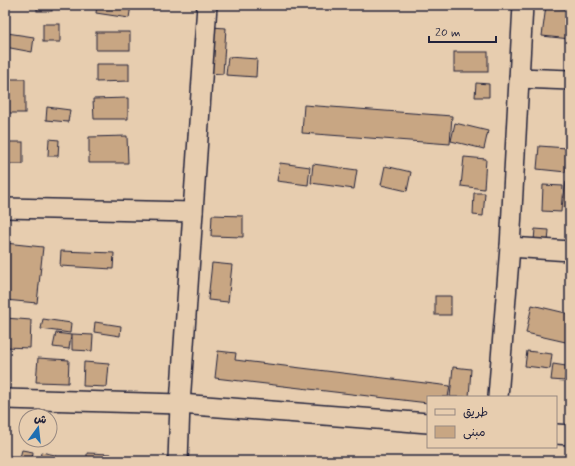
<svg xmlns="http://www.w3.org/2000/svg" width="575" height="466" font-family="Mynerve,'Playpen Sans Arabic',sans-serif">
<style>
.building{fill:#c8a683;stroke:#22223b}
.lines{fill:none;stroke-linecap:round;stroke-linejoin:round}
.minor-casing{stroke:#22223b;stroke-width:22}
.minor{stroke:#e7cdaf;stroke-width:19}
</style>
<rect width="100%" height="100%" fill="#e7cdaf"/>
<filter id="ink" filterUnits="userSpaceOnUse"><feTurbulence type="fractalNoise" baseFrequency=".025" numOctaves="2"/><feDisplacementMap in="SourceGraphic" scale="8" xChannelSelector="R" yChannelSelector="G"/><feConvolveMatrix kernelMatrix="1 2 1 2 8 2 1 2 1" color-interpolation-filters="sRGB"/></filter>
<g filter="url(#ink)">
<g class="building">
<rect x="37" y="5" width="15" height="6"/>
<path d="M97,5H131L129,18L96,13Z"/>
<path d="M546,6L570,9V39L542,36Z"/>
<rect x="43" y="24" width="17" height="18"/>
<path d="M211,27L226,28L223,74L207,73Z"/>
<rect x="96" y="32" width="34" height="18"/>
<path d="M7,33L34,37L32,52L5,47Z"/>
<rect x="454" y="52" width="34" height="20"/>
<path d="M228,57L257,59L256,77L226,75Z"/>
<path d="M96,64H129V81L96,82Z"/>
<rect x="5" y="79" width="20" height="34"/>
<path d="M476,83L489,84V97H475Z"/>
<path d="M128,98V119H94L93,99Z"/>
<path d="M304,105L452,116L450,144L302,133Z"/>
<path d="M47,107L70,110L68,122L46,120Z"/>
<path d="M455,123L488,131L484,149L451,141Z"/>
<path d="M127,136L128,163H89V137Z"/>
<path d="M49,139L59,140L58,156H48Z"/>
<rect x="5" y="142" width="18" height="22"/>
<path d="M539,146L567,148L566,172L537,169Z"/>
<path d="M570,150V169H567Z"/>
<path d="M464,157L486,159L484,189L461,186Z"/>
<path d="M280,163L310,167L308,185L277,181Z"/>
<path d="M313,164L357,170L354,189L311,183Z"/>
<path d="M385,166L411,172L407,191L381,185Z"/>
<path d="M566,182L570,183V209L562,207Z"/>
<path d="M543,185L563,186L561,212L542,211Z"/>
<path d="M474,193H485L483,216L473,215Z"/>
<path d="M212,215L243,216V237L211,236Z"/>
<path d="M535,229L549,230L548,243L534,241Z"/>
<path d="M5,243L43,247L37,303L5,300Z"/>
<path d="M61,251L114,253L113,269L60,266Z"/>
<path d="M212,263L232,265L228,302L208,300Z"/>
<rect x="435" y="296" width="16" height="19"/>
<path d="M532,305L570,314V343L526,333Z"/>
<path d="M5,318L31,320L30,348L5,347Z"/>
<path d="M43,319L71,323L70,333L41,329Z"/>
<path d="M95,322L121,326L120,336L94,332Z"/>
<path d="M56,333L71,335L69,349L53,347Z"/>
<path d="M72,334L93,335L92,351L72,350Z"/>
<path d="M218,351L236,353L235,360L450,386L448,397H428V403L215,378Z"/>
<path d="M527,351L552,354L550,369L525,366Z"/>
<rect x="5" y="358" width="3" height="22"/>
<path d="M38,358L69,360L68,383L36,382Z"/>
<path d="M84,362L109,364L107,387L83,386Z"/>
<path d="M553,364L566,366L565,381L551,380Z"/>
<path d="M453,367L471,369L469,397H450Z"/>
<path d="M22,450L33,452L32,461H19Z"/>
<path d="M41,452L55,455L54,461H40Z"/>
<path d="M87,453L111,454L110,461H87Z"/>
</g>
<g class="lines">
<g class="minor-casing">
<g id="minor">
<path d="M519,78L570,80"/>
<path d="M5,208L193,212"/>
<path d="M510,247L570,251"/>
<path d="M498,397L510,247L523,5"/>
<path d="M5,399L180,404L428,423"/>
<path d="M556,434L570,435"/>
<path d="M178,461L180,404L207,5"/>
</g>
</g>
<use href="#minor" class="minor"/>
</g>
</g>
<rect width="575" height="466" fill="none" stroke="#e7cdaf" stroke-width="20"/>
<rect x="10" y="10" width="555" height="446" fill="none" stroke="#22223b" stroke-width="1.5" filter="url(#ink)"/>
<rect x="427" y="396" width="130" height="52" fill="#e7cdaf" stroke="#988981"/>
<rect x="435" y="409" width="20" height="6" fill="#e7cdaf" stroke="#988981"/>
<text x="463" y="416" font-size="12" fill="#22223b">طريق</text>
<rect x="435" y="426" width="20" height="12" fill="#c8a683" stroke="#988981"/>
<text x="463" y="436" font-size="12" fill="#22223b">مبنى</text>
<g transform="translate(38 428) rotate(15)"><circle r="19" fill="#e7cdaf" stroke="#988981"/>
<path d="M0-3L7 15L0 10L-7 15Z" fill="#1f6fb2"/>
<text y="-6" font-size="11" font-weight="bold" text-anchor="middle" fill="#22223b">ش</text>
</g>
<path d="M429 36v6h67v-6" fill="none" stroke="#22223b" stroke-width="2"/>
<text x="435" y="36" font-size="12" fill="#22223b" stroke="#e7cdaf" stroke-width="3" paint-order="stroke">20 m</text>
</svg>
